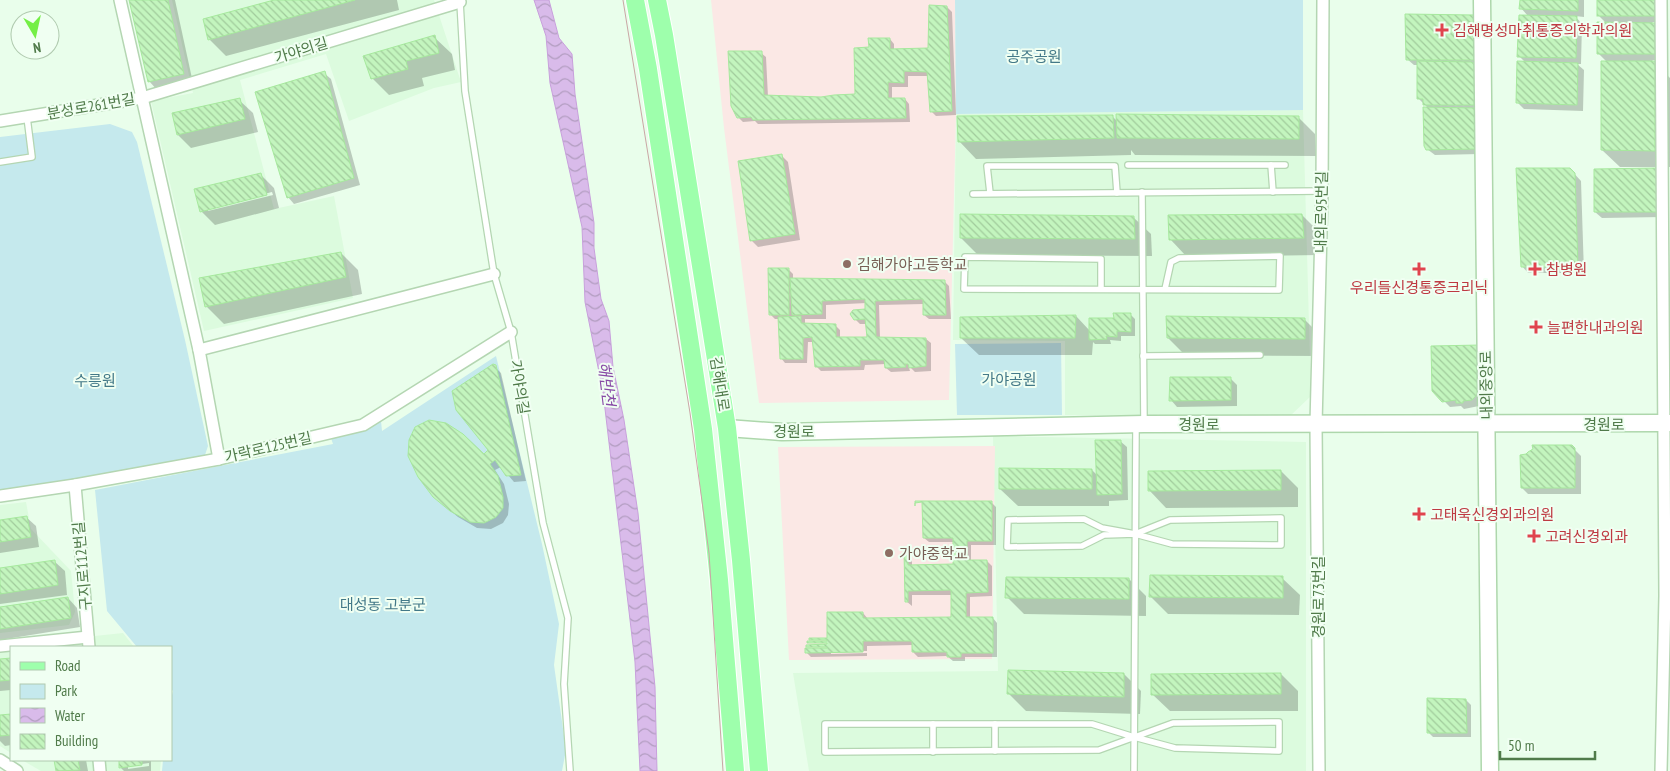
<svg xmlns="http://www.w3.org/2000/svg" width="1670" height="771" font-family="'PT Sans Narrow','Noto Sans KR',sans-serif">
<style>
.residential{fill:#dcfbde}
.education{fill:#fbe8e5}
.green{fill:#c5e9ed}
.water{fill:url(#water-waves);stroke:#c8a0dc}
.shadow{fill:#0003;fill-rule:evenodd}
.building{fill:url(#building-back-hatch);stroke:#a6e99d}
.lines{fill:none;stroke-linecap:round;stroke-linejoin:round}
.lane-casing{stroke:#b4d6b2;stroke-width:8}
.street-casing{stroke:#b4d6b2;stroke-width:14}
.secondary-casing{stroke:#aed7ac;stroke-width:19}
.primary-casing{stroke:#fff;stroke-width:20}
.lane{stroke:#fff;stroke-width:5.5}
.street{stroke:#fff;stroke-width:11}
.secondary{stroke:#fff;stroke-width:16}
.primary{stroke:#9effac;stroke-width:18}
.tram{stroke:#caa6a5;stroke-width:1}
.health-dot{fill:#e0444e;stroke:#f0fff2;stroke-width:2}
.education-dot{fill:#8d6e63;stroke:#f0fff2;stroke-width:2}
.labels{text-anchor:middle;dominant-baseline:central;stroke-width:4;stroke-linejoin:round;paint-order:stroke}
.health-label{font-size:15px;fill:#be3a42;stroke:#f0fff2;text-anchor:start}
.street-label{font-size:15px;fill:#507b4a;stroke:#f0fff2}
.park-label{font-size:15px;fill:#437988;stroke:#f0fff2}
.education-label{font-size:15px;fill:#785e54;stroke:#f0fff2;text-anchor:start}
.water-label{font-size:16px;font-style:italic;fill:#884aa6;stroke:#f0fff2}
</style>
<defs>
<pattern id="water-waves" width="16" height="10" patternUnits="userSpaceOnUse" patternTransform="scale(1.25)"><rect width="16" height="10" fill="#d9bbea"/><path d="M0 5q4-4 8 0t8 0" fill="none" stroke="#b29dc0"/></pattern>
<pattern id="building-back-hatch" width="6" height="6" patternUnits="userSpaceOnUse" patternTransform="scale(1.25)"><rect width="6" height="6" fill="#c3f5be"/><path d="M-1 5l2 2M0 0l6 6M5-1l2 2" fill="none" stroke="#a1cb9c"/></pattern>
</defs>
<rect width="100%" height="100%" fill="#e9feeb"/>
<g class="residential">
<path d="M172,0H434L461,82L434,88L349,121L326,54L240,80L274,209L334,196L353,298L204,331L151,101L193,93Z"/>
<path d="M1303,110L1311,396L1290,416L1065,415V341L953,340L956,114Z"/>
<path d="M993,436L1306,442V771H809L793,673L998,671Z"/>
<path d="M26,502L31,529L71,571L75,612L69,625L0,633V505Z"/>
<path d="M123,633L134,647H11V753L0,746V646Z"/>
<path d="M22,760H161L160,771H41Z"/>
</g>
<g class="education">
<path d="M711,0H955L956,114L949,400L759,403L724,128Z"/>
<path d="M995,446L992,659L789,660L778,447Z"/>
</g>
<g class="green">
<path d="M955,0H1303V110L956,114Z"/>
<path d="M110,124L132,132L137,142L185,340L208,446L205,455L193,461L0,492V137Z"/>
<path d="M1061,343L1062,415H957L955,344Z"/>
<path d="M496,356L542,544L559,624L554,665L566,750L562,771H162L163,760H171V699L173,691L171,689V647H137L107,611L95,490L333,444L331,438L381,421L382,431Z"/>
</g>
<path class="water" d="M534,0H549L559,38L572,54L575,94L594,223V248L601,299L609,321L613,367L624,420L638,513L655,687L657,771H640L635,662L603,392L585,302L582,227L550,83L546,36Z"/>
<g class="shadow">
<path d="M131,0H175L193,83L158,91L149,81Z"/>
<path d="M278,0H397L399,10L226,56L209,39Z"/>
<path d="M1521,0H1584V17L1575,16L1582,24L1581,64H1577L1584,70L1583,111L1524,109L1518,103L1525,62L1519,56L1528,16L1521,8Z"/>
<path d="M1598,0H1661L1660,22H1652L1661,31V60H1652L1670,78V167H1620L1602,150L1607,62L1598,53L1606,23L1598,15Z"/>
<path d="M947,7L952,12L956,115L936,116L931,111L929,76H908V87H892V99H905L909,104L910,122L758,124L755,121L743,122L738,117L761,53L766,57L768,97L821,98L856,95L870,48L890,39L894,44V50L929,49Z"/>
<path d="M1474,16L1481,66H1474L1480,154L1435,155L1427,149L1428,108L1418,98V65H1414L1407,59Z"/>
<path d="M434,37L452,54L455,70L422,78L424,86L389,95L372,78Z"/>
<path d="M324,73L331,79L360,185L294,204L288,197Z"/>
<path d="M239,100L253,113L258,132L191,148L178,135Z"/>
<path d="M1113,117L1117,121L1298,117L1315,134L1316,156L1135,155L1131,150V155L976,159L959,141Z"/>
<path d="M781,155L788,162L800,240L758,247L751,240Z"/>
<path d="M1570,169L1581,181L1584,273H1528L1522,266Z"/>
<path d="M1656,170L1663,217L1602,218L1595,212Z"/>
<path d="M261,175L274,188L279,208L215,225L201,211ZM272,192L273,195L208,211V208Z"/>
<path d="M1302,215L1319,232L1320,255L1187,257L1170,239Z"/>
<path d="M1133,217L1151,234L1152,256L978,255L961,238Z"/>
<path d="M341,253L358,270L362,294L224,324L206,306Z"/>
<path d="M789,270L793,274V279L944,281L949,286L951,319H929L924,315V304L879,305L880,338L926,339L931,343V371L915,372L908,365L910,371L891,372L886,368V364L865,365L864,370L821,371L816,366L814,342H808L807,363H785L781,358L779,319H775L770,314ZM867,303V310L855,319L860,324H866L868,338H840V330L835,325L805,324V319H826V305Z"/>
<path d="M1130,314L1135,319V336H1121V341L1110,340L1111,344H1095L1093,342L1092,355H979L961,338L1076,316L1090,331Z"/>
<path d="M1304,319L1321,336V356L1185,355L1168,338Z"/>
<path d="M1481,346L1479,406L1464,409L1461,406L1450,407L1433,390Z"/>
<path d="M495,367L501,373L526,481L514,482L501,467L495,470L504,484L509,504L508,515L503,523L491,529L477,528L458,517L441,503L484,455L490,451Z"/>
<path d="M1230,378L1237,385V406L1177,407L1171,400Z"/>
<path d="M1120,441L1127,447L1128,500L1109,501V506H1018L1000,489L1092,470L1098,476Z"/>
<path d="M1572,447L1581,456V494H1528L1522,488Z"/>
<path d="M1281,471L1298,488V507L1166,508L1149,490Z"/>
<path d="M991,502L996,507V545H971V562L987,561L992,566V596L970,597V619L993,618L997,623V657H965V661H953L947,656L918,657L913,652V645L867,646V651H831V654L867,653V656L811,657L806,652L828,649L863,613L868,619L952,618V595H912V606L906,601L907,550L912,555V566H955L954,542H929L924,538Z"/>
<path d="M26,517L36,526L39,547L0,553V521Z"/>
<path d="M55,562L65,571L67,595L0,604V569Z"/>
<path d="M1282,578L1300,595L1299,615L1168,614L1151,597Z"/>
<path d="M1129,579L1146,596V616L1024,614L1007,597Z"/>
<path d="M68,598L77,608L80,627L0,640V608Z"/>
<path d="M11,659V690L0,691V660Z"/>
<path d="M1124,674L1141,691L1140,714L1026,711L1009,694Z"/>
<path d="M1281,674L1298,691V711H1170L1152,694Z"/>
<path d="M1466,700L1471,705V737H1433L1429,733Z"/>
<path d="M11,715V745L5,746L0,741V716Z"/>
<path d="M55,760H86L88,771H57Z"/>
<path d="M120,760H151V771H124L121,768ZM149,763V766L128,769V766Z"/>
</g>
<g class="building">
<path d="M129,0H168L184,74L148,82Z"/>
<path d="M274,0H355L208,40L203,19Z"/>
<path d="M1520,0H1578V11L1519,9Z"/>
<rect x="1597" y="0" width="58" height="16"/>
<path d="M929,5L947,6L952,111L930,112L927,72L904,71V83L888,82V98H905L906,118L753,120L751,117L737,118L731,106L728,51H762L764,95L821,97L834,95L855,94L854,48L869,47L868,38H890V49L928,48Z"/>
<path d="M1405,14L1474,15L1476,60H1406Z"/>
<path d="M1519,15L1577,16L1576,58L1517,57Z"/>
<path d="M1597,22L1655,23V54H1597Z"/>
<path d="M435,35L439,53L406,61L408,69L371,79L363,56Z"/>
<path d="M1417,61L1472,62L1477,69L1476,101H1474V105H1423V99H1417Z"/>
<path d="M1517,61L1578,63L1577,105L1516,103Z"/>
<path d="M1601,61H1655V151L1601,150Z"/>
<path d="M325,71L354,178L287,198L255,92Z"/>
<path d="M240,98L245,119L177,135L172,113Z"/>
<path d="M1423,107L1475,108V149L1426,150L1424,146Z"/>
<path d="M1116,114L1299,116V139L1117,138Z"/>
<path d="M1113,115L1114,138L958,142L957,116Z"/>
<path d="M782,154L795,234L750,241L738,161Z"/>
<path d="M1516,168H1570L1575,173L1578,267H1521Z"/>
<path d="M1657,168V212H1594V169Z"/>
<path d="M261,173L267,195L200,212L194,189Z"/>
<path d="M960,214L1134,216L1135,239L960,238Z"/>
<path d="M1302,214L1304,238L1169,240L1168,215Z"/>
<path d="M341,252L346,277L205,307L199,278Z"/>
<path d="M768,268H789V315H769Z"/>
<path d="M790,278L945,280L946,315H923V299L875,301L876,337L926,338V366L909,368L908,364H905L906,367L885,368L884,360H860V366L815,367L812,337L803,338V359H780L778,317L801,316V323L836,324V337H867L865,319L854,320L850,314L853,310L865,309V299L822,301V314L792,315Z"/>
<path d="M1113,313H1131V332L1117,331V337L1106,336L1107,339L1089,340V318H1114Z"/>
<path d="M1076,315L1075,338H960V317Z"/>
<path d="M1166,316L1305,318V339L1167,338Z"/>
<path d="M1481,345L1482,389L1472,400L1463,401V403H1456V400L1442,402L1432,391L1431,346Z"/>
<path d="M493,364L496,365L521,475L506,476L495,460L490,464L498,476L503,497V508L496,517L484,523L470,522L450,511L433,497L418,477L408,456L409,440L415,427L429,420L446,423L463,434L484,454L488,450L456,410L452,391Z"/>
<path d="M1170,377H1231V400L1169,401Z"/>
<path d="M1095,440H1121L1122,494L1097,495Z"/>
<path d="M1532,445H1572L1575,448V488H1521L1520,455L1526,454L1528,452L1533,449Z"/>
<path d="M999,468L1092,469V489H999Z"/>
<path d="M1281,470V490L1148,491V471Z"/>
<path d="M915,501H992V541H967V560H987L988,592L966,593V617H993V653H961V657H947V652H912V641H863V652L805,653V648H827V647H806V645L827,644V643H807V641H827V640H809V638H827V612H863V618L951,617V590L908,591V602H905L904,549H908V565L953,564V538H923L922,502L915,503V506Z"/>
<path d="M27,516L31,537L0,542V520Z"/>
<path d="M55,560L58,585L0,594V568Z"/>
<path d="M1150,575L1283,576V598L1149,597Z"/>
<path d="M1006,577L1129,578V599L1005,598Z"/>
<path d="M68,597L71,618L0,629V607Z"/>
<path d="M11,658V680L0,681V659Z"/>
<path d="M1008,670L1124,673V697L1007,694Z"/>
<path d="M1281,673V694L1151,695V674Z"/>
<path d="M1427,698L1466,699L1467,733H1427Z"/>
<path d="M11,714V735L0,736V715Z"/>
<path d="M54,760H78L80,770L56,771Z"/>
<path d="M119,760H142V765L119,768Z"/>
</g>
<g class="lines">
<g class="lane-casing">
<g id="lane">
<path d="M460,2L465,91L494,274L511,332L543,523L568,618L564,684L570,771"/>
<path d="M0,162L32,157L27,117"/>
<path d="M1128,165H1285"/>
<path d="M1271,165L1273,192"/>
<path d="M1142,192L1144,423"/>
<path d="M990,193L987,166H1115L1117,193"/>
<path d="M973,194L1322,191"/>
<path d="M1101,289V259L965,257L964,289L1279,290L1280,256L1179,258L1171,262L1165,289"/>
<path d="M1143,356L1260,355"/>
<path d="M1135,534L1172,544L1281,545V518L1170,520L1135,534L1104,535L1082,546L1007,547L1008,520L1084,519L1102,528L1135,534"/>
<path d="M933,724V752"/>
<path d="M995,724V751"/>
<path d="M1134,737L1175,748L1279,751V722L1173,723L1099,750L825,752V724H1092L1134,737"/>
<path d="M1134,771L1136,426"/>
</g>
</g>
<g class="street-casing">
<g id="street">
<path d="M120,0L199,350L219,459"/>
<path d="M0,121L142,98L460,2"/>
<path d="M199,350L494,274"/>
<path d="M75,485L89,647"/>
<path d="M0,496L75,485L219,459L363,425L511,332"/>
<path d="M0,646L88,637"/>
<path d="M0,760L17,771"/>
<path d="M99,760L100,771"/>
<path d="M1319,771L1316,424L1322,191L1323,0"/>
<path d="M1661,771L1665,596L1661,0"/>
</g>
</g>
<g class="secondary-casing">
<g id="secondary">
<path d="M1482,0L1490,771"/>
<path d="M727,428L782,432L1144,424L1670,423"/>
</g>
</g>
<g class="primary-casing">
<g id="primary">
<path d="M635,0L648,69L703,429L719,580L735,771"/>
<path d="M657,0L664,35L727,428L741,560L759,771"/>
</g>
</g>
<use href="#lane" class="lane"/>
<use href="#street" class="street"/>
<use href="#secondary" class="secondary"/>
<use href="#primary" class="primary"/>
<path class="tram" d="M623,0L690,413L709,553L723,771"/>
</g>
<g class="health-dot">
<path d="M1439.5 22.5h5v5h5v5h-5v5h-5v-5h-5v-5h5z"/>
<path d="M1416.5 261.5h5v5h5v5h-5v5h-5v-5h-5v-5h5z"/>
<path d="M1532.5 261.5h5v5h5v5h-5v5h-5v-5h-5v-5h5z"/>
<path d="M1533.5 319.5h5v5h5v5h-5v5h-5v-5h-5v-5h5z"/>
<path d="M1416.5 506.5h5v5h5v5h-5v5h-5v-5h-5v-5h5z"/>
<path d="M1531.5 528.5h5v5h5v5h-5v5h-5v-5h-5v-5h5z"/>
</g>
<g class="education-dot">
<circle cx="847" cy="264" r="5"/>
<circle cx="889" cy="553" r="5"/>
</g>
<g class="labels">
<g class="health-label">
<text x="1453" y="30">김해명성마취통증의학과의원</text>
<text x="1546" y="269">참병원</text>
<text x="1419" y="287" text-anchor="middle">우리들신경통증크리닉</text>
<text x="1547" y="327">늘편한내과의원</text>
<text x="1430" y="514">고태욱신경외과의원</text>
<text x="1545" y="536">고려신경외과</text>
</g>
<g class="street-label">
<text transform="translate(301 50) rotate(-17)">가야의길</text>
<text transform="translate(91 106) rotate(-10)">분성로261번길</text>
<text transform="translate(1321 212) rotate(-89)">내외로95번길</text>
<text transform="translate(720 384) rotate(81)">김해대로</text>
<text transform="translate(1486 385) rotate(-91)">내외중앙로</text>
<text transform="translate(520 387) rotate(81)">가야의길</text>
<text x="1199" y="424">경원로</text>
<text x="1604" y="424">경원로</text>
<text x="794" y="431">경원로</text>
<text transform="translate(268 447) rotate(-13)">가락로125번길</text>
<text transform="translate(82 566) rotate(-95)">구지로112번길</text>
<text transform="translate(1318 597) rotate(-90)">경원로73번길</text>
</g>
<g class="park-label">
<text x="1034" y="56">공주공원</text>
<text x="1009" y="379">가야공원</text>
<text x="95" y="380">수릉원</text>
<text x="383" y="604">대성동 고분군</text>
</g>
<g class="education-label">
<text x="857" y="264">김해가야고등학교</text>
<text x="899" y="553">가야중학교</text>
</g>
<g class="water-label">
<text transform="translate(607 384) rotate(83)">해반천</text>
</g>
</g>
<rect x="10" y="646" width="162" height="115" fill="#f0fff2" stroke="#b0caaf"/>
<rect x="20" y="662" width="25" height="8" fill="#9effac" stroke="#b0caaf"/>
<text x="55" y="671" font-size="15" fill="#507b4a">Road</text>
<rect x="20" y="684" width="25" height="15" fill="#c5e9ed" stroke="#b0caaf"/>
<text x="55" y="696" font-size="15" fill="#507b4a">Park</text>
<rect x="20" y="708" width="25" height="15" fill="url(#water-waves)" stroke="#b0caaf"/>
<text x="55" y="721" font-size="15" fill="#507b4a">Water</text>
<rect x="20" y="734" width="25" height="15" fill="url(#building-back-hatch)" stroke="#b0caaf"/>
<text x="55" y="746" font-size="15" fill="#507b4a">Building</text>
<g transform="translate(35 35) rotate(171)"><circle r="24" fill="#f0fff2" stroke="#b0caaf"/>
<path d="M0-4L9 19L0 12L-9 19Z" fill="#74ef46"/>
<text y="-8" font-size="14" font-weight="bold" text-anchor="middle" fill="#507b4a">N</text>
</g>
<path d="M1500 751v8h95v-8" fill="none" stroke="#507b4a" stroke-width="2.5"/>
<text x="1508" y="751" font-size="15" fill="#507b4a" stroke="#f0fff2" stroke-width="4" paint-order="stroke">50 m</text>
</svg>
